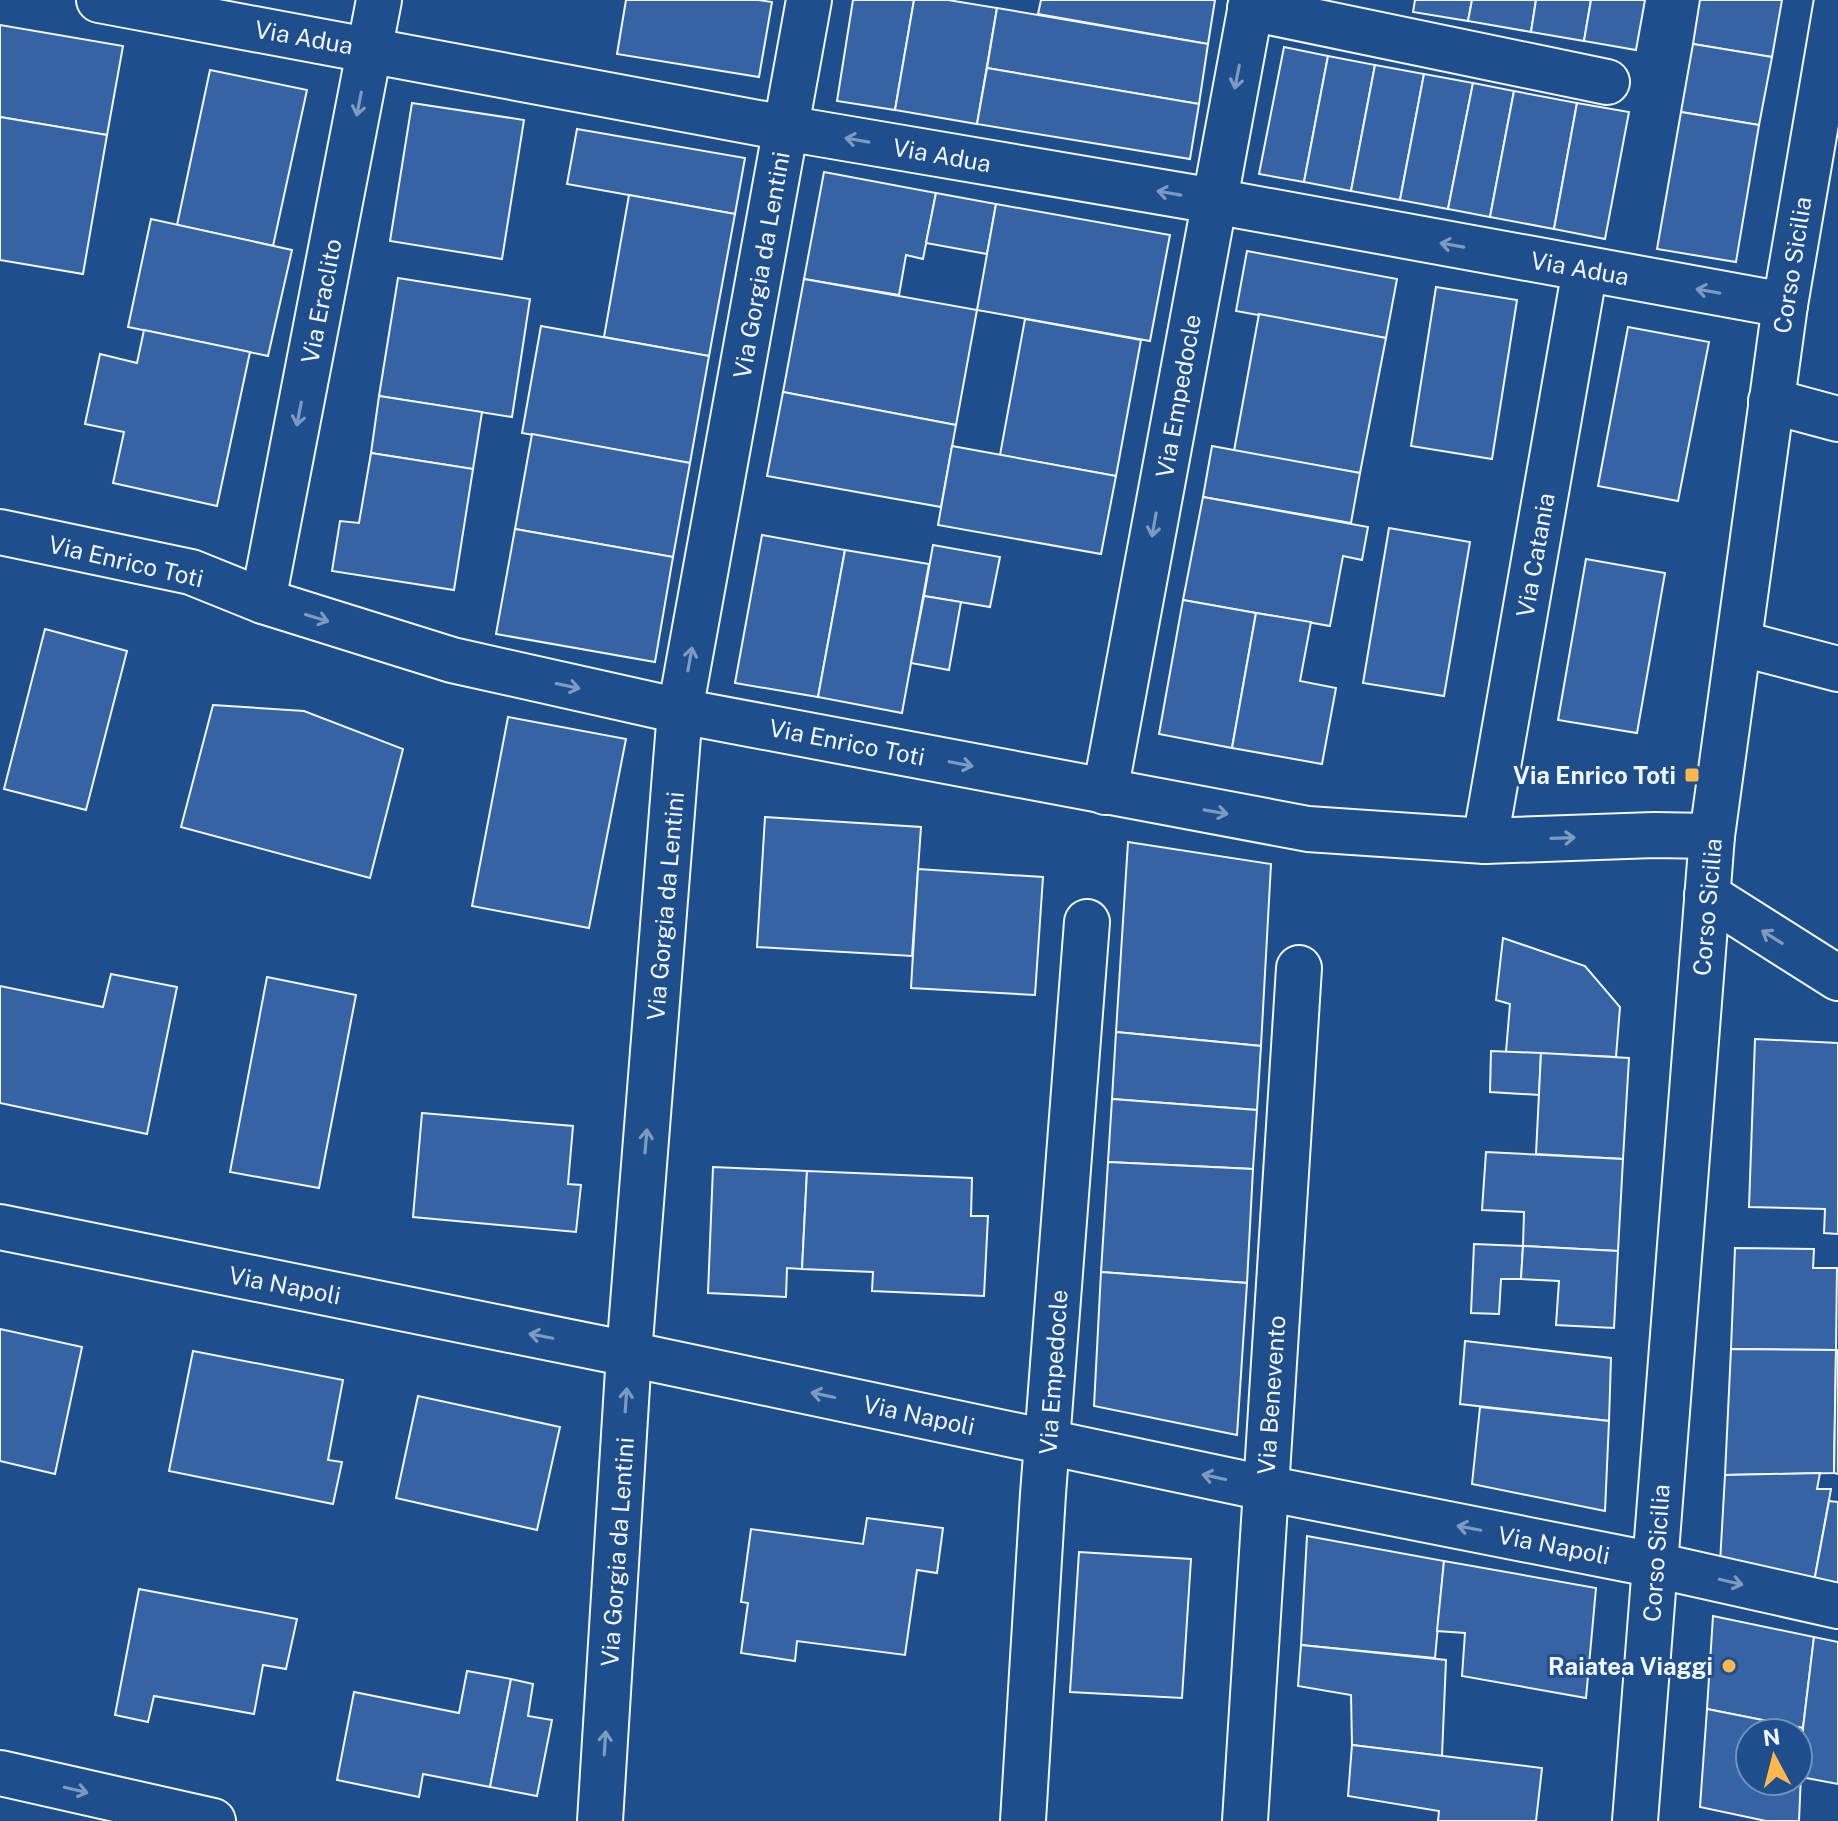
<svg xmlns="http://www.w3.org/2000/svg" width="1838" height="1821" font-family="'Public Sans',sans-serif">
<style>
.building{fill:#3563a3;stroke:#f2f6ff;stroke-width:2;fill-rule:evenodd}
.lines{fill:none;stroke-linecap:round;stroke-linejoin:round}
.street-casing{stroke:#f2f6ff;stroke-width:48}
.secondary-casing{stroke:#f2f6ff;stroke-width:48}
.street{stroke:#1f4e8c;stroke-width:44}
.secondary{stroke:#1f4e8c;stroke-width:44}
.oneway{stroke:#7e9ac0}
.poi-dot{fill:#ffb74d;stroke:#1f4e8c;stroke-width:3}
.labels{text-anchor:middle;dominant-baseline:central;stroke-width:6;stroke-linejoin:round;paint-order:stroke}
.street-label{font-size:24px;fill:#f2f6ff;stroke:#1f4e8c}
.poi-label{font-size:24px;font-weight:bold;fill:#f2f6ff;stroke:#1f4e8c;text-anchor:end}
</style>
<rect width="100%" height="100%" fill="#1f4e8c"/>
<g class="building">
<path d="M626,0H758L772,2L759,77L617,54Z"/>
<path d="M853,0H914L895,110L837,101Z"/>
<path d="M914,0H948L997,8L977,124L895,110Z"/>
<path d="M1041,0H1215L1208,44L1038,14Z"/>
<path d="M1415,0H1472L1468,21L1413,12Z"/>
<path d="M1472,0H1536L1531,32L1468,21Z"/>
<path d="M1536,0H1591L1584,41L1531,32Z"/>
<path d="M1591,0H1645L1636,50L1584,41Z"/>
<path d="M1700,0H1782L1772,57L1693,44Z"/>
<path d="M997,8L1208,44L1199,104L987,68Z"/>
<path d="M0,25L123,46L107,135L0,117Z"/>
<path d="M1693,44L1772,57L1759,125L1681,112Z"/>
<path d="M1284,47L1328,56L1304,182L1259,174Z"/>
<path d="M1328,56L1375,65L1351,191L1304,182Z"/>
<path d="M1375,65L1424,74L1400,200L1351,191Z"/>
<path d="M987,68L1199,104L1190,159L977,124Z"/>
<path d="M210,70L307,90L273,246L177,225Z"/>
<path d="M1424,74L1473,83L1448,209L1400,200Z"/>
<path d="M1473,83L1514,91L1490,217L1448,209Z"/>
<path d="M1514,91L1577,103L1554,229L1490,217Z"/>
<path d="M412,103L524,120L502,259L390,241Z"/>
<path d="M1577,103L1629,112L1605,239L1554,229Z"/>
<path d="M1681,112L1759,125L1736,262L1657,249Z"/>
<path d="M0,117L107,135L83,274L0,260Z"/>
<path d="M577,129L745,158L735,214L567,184Z"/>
<path d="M824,172L936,193L923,259L906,255L899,295L804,279Z"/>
<path d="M936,193L996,204L987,254L926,243Z"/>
<path d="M629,195L735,214L709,356L604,337Z"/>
<path d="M996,204L1170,235L1150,341L977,310Z"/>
<path d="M151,219L292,250L268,356L128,327Z"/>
<path d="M1247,251L1397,279L1386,338L1236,311Z"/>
<path d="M398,278L530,299L512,417L379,396Z"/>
<path d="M804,279L977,310L956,425L783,392Z"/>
<path d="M1436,287L1517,300L1492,459L1411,446Z"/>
<path d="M1259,314L1386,338L1360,473L1234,451Z"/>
<path d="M1025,319L1141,340L1116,476L1000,455Z"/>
<path d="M541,326L709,356L690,463L522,433Z"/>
<path d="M1628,327L1709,342L1678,501L1598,486Z"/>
<path d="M144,330L250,352L217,506L113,483L124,432L85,424L100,354L137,363Z"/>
<path d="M783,392L956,425L941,507L767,476Z"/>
<path d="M379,396L482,412L473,469L371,453Z"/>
<path d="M532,434L690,463L673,557L515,529Z"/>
<path d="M952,446L1116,476L1101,554L938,525Z"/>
<path d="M1212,446L1360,473L1351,523L1203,497Z"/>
<path d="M371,453L473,469L454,590L332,571L340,521L359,523Z"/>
<path d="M1203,497L1368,527L1362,560L1343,556L1330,626L1183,600Z"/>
<path d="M1389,528L1470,542L1444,696L1363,683Z"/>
<path d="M515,529L673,557L655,662L496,634Z"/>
<path d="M762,535L845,550L818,697L735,683Z"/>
<path d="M933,545L1000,557L990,607L924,596Z"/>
<path d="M845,550L929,564L902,713L818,697Z"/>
<path d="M1586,559L1665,573L1637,733L1558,720Z"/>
<path d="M924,596L961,602L949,670L911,663Z"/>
<path d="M1183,600L1256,613L1232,748L1159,734Z"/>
<path d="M1256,613L1311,622L1300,681L1336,688L1322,764L1232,748Z"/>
<path d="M45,629L127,651L86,810L4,789Z"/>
<path d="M213,705L304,711L403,749L370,878L181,827Z"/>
<path d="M508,717L626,739L589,928L472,906Z"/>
<path d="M765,817L921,827L912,956L757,947Z"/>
<path d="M1128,842L1271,864L1261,1046L1116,1032Z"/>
<path d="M918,869L1043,877L1035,995L911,988Z"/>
<path d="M1503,938L1585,966L1620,1007L1616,1057L1506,1052L1510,1004L1496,1000Z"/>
<path d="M111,974L177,987L147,1134L0,1103V986L103,1007Z"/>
<path d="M267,977L356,995L319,1188L230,1172Z"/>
<path d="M1116,1032L1261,1046L1257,1110L1112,1099Z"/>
<path d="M1755,1039L1838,1043V1234L1824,1233L1825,1209L1749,1207Z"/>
<path d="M1491,1051L1541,1053L1539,1095L1490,1092Z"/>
<path d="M1541,1053L1629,1058L1623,1159L1536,1154Z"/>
<path d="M1112,1099L1257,1110L1253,1169L1108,1162Z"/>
<path d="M422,1113L573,1126L568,1184L581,1185L576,1232L413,1217Z"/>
<path d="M1486,1152L1623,1159L1618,1251L1523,1246L1524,1212L1482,1210Z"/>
<path d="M1108,1162L1253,1169L1247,1283L1101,1272Z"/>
<path d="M713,1167L807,1171L802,1269L787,1268L786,1297L708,1293Z"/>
<path d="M807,1171L972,1178L971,1216H988L984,1296L872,1291L873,1272L802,1269Z"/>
<path d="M1474,1244L1523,1246L1521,1279H1501L1499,1314L1471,1313Z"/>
<path d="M1523,1246L1618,1251L1614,1328L1556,1325L1559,1281L1521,1279Z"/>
<path d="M1735,1248L1814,1249L1813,1268H1837L1836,1350L1731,1349Z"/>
<path d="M1101,1272L1247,1283L1237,1435L1094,1406Z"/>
<path d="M0,1329L82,1347L55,1474L0,1461Z"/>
<path d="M1465,1341L1611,1358L1609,1421L1460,1404Z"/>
<path d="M1731,1349L1836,1350L1834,1473L1725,1475Z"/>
<path d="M1836,1350H1838V1474L1834,1473Z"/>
<path d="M193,1351L343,1380L328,1460L342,1462L333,1504L169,1471Z"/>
<path d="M418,1396L560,1427L537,1530L396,1498Z"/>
<path d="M1480,1407L1609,1421L1605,1511L1472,1484Z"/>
<path d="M1820,1473L1817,1489H1831L1814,1582L1720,1563L1725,1475Z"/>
<path d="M1829,1501L1838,1502V1587L1814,1582Z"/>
<path d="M867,1518L943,1528L937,1573L917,1570L905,1655L797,1641L795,1661L741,1653L748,1603L741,1602L751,1529L863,1544Z"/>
<path d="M1307,1536L1444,1561L1435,1658L1301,1645Z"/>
<path d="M1079,1552L1191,1559L1182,1698L1070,1692Z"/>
<path d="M1444,1561L1596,1588L1586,1698L1462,1676L1465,1633L1437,1631Z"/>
<path d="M139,1589L297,1619L286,1669L263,1665L254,1714L154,1696L148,1722L115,1715Z"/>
<path d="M1713,1616L1814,1637L1803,1728L1707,1709Z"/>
<path d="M1814,1637L1838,1642V1784L1801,1777L1803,1728Z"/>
<path d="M1301,1645L1446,1660L1442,1756L1352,1745L1351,1695L1298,1686Z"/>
<path d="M467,1671L511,1679L490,1787L423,1774L419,1797L337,1780L354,1692L459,1713Z"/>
<path d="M511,1679L533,1684L528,1716L552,1720L537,1796L490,1787Z"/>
<path d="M1707,1709L1803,1728L1799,1821H1766L1700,1807ZM1750,1733H1798V1781H1750Z"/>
<path d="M1352,1745L1542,1768L1536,1821H1438L1439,1811L1348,1796Z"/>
</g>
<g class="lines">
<g class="street-casing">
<g id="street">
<path d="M99,0L785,128L1214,201L1785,305"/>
<path d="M1250,8L1607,82"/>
<path d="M1771,401L1838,419"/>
<path d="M0,532L191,572L263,601L452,660L680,711L1308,829L1485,841L1654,835L1712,836"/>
<path d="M263,601L379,0"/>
<path d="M1739,643L1838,669"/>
<path d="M1105,792L1252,0"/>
<path d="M1485,841L1585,269"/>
<path d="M1707,895L1838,978"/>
<path d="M0,1227L629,1354L1265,1488L1655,1565L1838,1606"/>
<path d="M0,1773L213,1821"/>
<path d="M600,1821L629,1354L680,711L809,0"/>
<path d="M1023,1821L1043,1494L1087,922"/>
<path d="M1245,1821L1299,968"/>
</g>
</g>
<g class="secondary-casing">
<path id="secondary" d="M1635,1821L1712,836L1785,305L1837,0"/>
</g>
<use href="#street" class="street"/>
<use href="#secondary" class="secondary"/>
</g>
<defs><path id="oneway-shaft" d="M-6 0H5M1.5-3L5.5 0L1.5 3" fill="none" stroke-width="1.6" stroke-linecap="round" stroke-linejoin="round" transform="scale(2)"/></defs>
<g class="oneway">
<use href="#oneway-shaft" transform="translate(1237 77) rotate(101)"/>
<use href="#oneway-shaft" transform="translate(359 104) rotate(101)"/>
<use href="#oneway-shaft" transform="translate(857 140) rotate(-170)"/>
<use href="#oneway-shaft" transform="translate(1169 193) rotate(-170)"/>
<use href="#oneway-shaft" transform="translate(1452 245) rotate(-170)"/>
<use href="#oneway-shaft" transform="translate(1708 291) rotate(-170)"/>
<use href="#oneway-shaft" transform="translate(299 414) rotate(101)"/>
<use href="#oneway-shaft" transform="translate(1154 525) rotate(100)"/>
<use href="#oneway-shaft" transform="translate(317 618) rotate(17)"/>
<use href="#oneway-shaft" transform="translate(690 659) rotate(-80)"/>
<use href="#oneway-shaft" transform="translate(568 686) rotate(12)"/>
<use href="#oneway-shaft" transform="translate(961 764) rotate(11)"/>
<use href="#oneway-shaft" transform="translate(1216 812) rotate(10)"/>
<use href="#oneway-shaft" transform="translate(1563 838) rotate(-2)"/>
<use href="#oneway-shaft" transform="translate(1772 937) rotate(-148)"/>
<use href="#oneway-shaft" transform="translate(646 1141) rotate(-85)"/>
<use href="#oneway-shaft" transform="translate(541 1336) rotate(-169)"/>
<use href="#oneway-shaft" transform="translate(823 1395) rotate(-168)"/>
<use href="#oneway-shaft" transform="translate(626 1400) rotate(-86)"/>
<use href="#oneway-shaft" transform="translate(1214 1477) rotate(-168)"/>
<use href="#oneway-shaft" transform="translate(1469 1528) rotate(-169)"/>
<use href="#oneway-shaft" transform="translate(1731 1582) rotate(13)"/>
<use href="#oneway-shaft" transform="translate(605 1743) rotate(-86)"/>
<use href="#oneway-shaft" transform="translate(76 1790) rotate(13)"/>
</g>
<g class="poi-dot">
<rect x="1684" y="767" width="16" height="16" rx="4"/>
<circle cx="1729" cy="1666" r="8"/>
</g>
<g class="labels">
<g class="street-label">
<text transform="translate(304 37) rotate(10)">Via Adua</text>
<text transform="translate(942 155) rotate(10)">Via Adua</text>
<text transform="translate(761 265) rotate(-80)">Via Gorgia da Lentini</text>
<text transform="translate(1792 265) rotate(-81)">Corso Sicilia</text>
<text transform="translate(1580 268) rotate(10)">Via Adua</text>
<text transform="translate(321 301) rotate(-79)">Via Eraclito</text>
<text transform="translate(1178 396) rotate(-80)">Via Empedocle</text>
<text transform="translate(1535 555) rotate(-80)">Via Catania</text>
<text transform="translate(126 561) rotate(13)">Via Enrico Toti</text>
<text transform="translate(847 742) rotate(11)">Via Enrico Toti</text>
<text transform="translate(665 906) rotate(-85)">Via Gorgia da Lentini</text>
<text transform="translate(1707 907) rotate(-85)">Corso Sicilia</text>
<text transform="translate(285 1285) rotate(11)">Via Napoli</text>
<text transform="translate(1053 1372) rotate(-86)">Via Empedocle</text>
<text transform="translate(1271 1395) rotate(-86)">Via Benevento</text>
<text transform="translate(919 1415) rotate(12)">Via Napoli</text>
<text transform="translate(1554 1545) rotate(11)">Via Napoli</text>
<text transform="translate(617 1552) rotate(-86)">Via Gorgia da Lentini</text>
<text transform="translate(1656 1553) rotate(-86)">Corso Sicilia</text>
</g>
<g class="poi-label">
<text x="1676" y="775">Via Enrico Toti</text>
<text x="1713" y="1666">Raiatea Viaggi</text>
</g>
</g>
<g transform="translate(1774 1757) rotate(353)"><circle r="38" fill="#1f4e8c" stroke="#7391ba" stroke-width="2"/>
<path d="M0-6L14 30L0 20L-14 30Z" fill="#ffb74d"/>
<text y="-12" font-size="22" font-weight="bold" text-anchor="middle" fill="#f2f6ff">N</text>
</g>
</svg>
